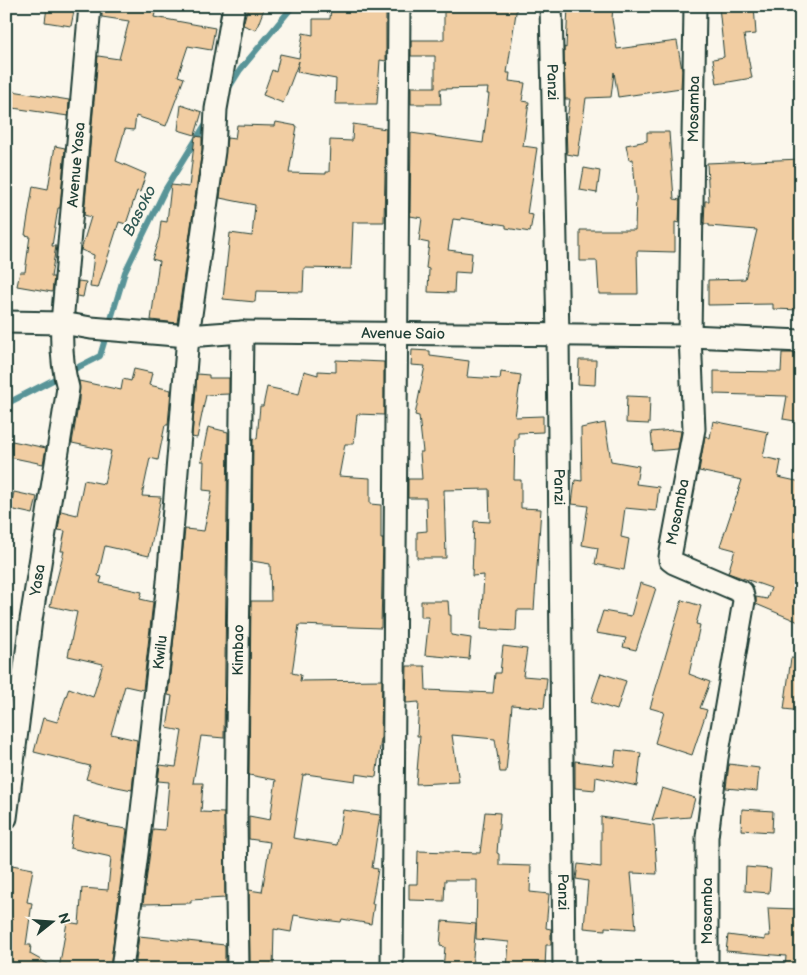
<svg xmlns="http://www.w3.org/2000/svg" width="807" height="975" font-family="'Balsamiq Sans',sans-serif">
<style>
.lines{fill:none;stroke-linecap:round;stroke-linejoin:round}
.stream{stroke:#589498;stroke-width:6}
.building{fill:#f1cda2;stroke:#1f3d34}
.minor-casing{stroke:#1f3d34;stroke-width:25}
.minor{stroke:#fbf7ec;stroke-width:21}
.labels{text-anchor:middle;dominant-baseline:central;stroke-width:5;stroke-linejoin:round;paint-order:stroke}
.street-label{font-size:15px;fill:#1f3d34;stroke:#fbf7ec}
.water-label{font-size:16px;font-style:italic;fill:#325a55;stroke:#fbf7ec}
</style>
<rect width="100%" height="100%" fill="#fbf7ec"/>
<filter id="ink" filterUnits="userSpaceOnUse"><feTurbulence type="fractalNoise" baseFrequency=".02" numOctaves="2"/><feDisplacementMap in="SourceGraphic" scale="10" xChannelSelector="R" yChannelSelector="G"/><feConvolveMatrix kernelMatrix="1 2 1 2 8 2 1 2 1" color-interpolation-filters="sRGB"/></filter>
<g filter="url(#ink)">
<g class="lines">
<g class="stream">
<path d="M227,91L240,70L293,6"/>
<path d="M6,404L100,356L125,272L165,190L208,120"/>
</g>
</g>
<g class="building">
<path d="M102,6H146L156,9L154,17L215,28L211,50L188,46L178,76L184,78L166,126L136,116L134,130L125,129L116,161L146,174L140,192L137,191L126,224L119,222L98,288L90,287L94,255L81,250L91,217L84,215L98,56L119,59L129,21L102,17Z"/>
<path d="M248,6H265L256,30L243,25Z"/>
<path d="M331,6H386V61L380,60L377,104H335L336,79L297,72L299,61L283,103L263,95L272,70L276,72L280,54L299,58L303,33L313,35V19H330Z"/>
<path d="M444,6H517L507,73H510L509,81L525,83L522,101L529,102L523,146L537,148L527,214L533,215L530,232L506,228V225L461,218V220L453,219L448,250L472,253L470,273L455,272L454,293L428,292L429,269L426,268L429,243L419,241L422,218L410,216L411,133L483,143L489,94H487L488,88L440,89L441,104H411V87H435V56H411V40H444Z"/>
<path d="M568,6H613L612,19L617,49L677,41L682,70L681,88L618,97L614,72L611,97L586,98L578,156L567,154L566,126L570,99H565L564,47L566,48Z"/>
<path d="M719,6H754L756,34L744,35L752,78L717,84L713,59L724,57Z"/>
<path d="M47,7L74,11L71,26L45,22Z"/>
<path d="M6,90L69,100L68,116L6,107Z"/>
<path d="M181,105L202,112L195,135L178,130Z"/>
<path d="M276,122L297,126L289,173L326,174V172H329L330,140L352,141L353,124L386,129L384,222H353L351,269L304,268L303,292L256,291L255,302L223,299L230,233L252,236L255,205L220,198L227,138L235,139L237,125L275,126Z"/>
<path d="M647,132H669L674,199L680,200L679,223L675,222V252L637,251L638,294H599L597,261H580V230H635L636,197L633,159L629,160L626,145L647,141Z"/>
<path d="M195,136L202,137V150L177,323L151,320L159,261L152,259L159,238L161,221L167,222L171,185L189,187Z"/>
<path d="M55,146L65,148L60,208H58L52,246H56L51,277H54L52,292L17,286L20,272H25L30,236L25,235L33,186L48,189Z"/>
<path d="M801,159V310L773,309V304L708,305V280L745,279L757,230L709,226V224H704L705,201H709L707,163Z"/>
<path d="M584,168L600,171L597,193L580,190Z"/>
<path d="M78,281L86,282L83,297L77,296Z"/>
<path d="M412,350L430,351V356L469,361L467,377L500,379L501,372L521,375L515,417L543,416V432L518,433V439H515L514,480H521V508L541,509L534,610H517L516,631L481,629L484,575L472,576L474,521L490,522L489,489L444,490L446,558H417V532L427,531L426,498H408V479H422L420,452H423L419,416L415,415L425,366L411,365Z"/>
<path d="M782,353H801V422L783,419L787,396L714,394V371L781,372Z"/>
<path d="M336,360L384,362V415L357,414L354,444H345L339,476L370,478V504L381,505V539H383L381,628L299,625L292,673L301,675L300,681L382,680L381,739L376,777L356,774L355,781L306,774V775H303L293,838L337,845L343,810L380,815L372,868L378,869L372,904H374L371,924L342,919L341,922L324,920L294,915L291,932L274,929L273,969H250L249,890L262,892L270,842L249,839V816L270,820L276,780L249,775L251,601H271L270,564L252,561L253,438L257,439L260,406H263L267,387L299,394L304,371L318,375V371L336,372Z"/>
<path d="M579,360H596L595,385L578,384Z"/>
<path d="M134,369L152,373L149,385L171,390L168,425H165L158,460L150,458L142,496L161,497L149,556L105,546L98,576L102,577L100,583L142,592L140,599L153,602L143,690L125,686L111,734L137,740L132,790L112,786L86,779L90,766L34,752L43,718L57,722L69,688L93,697L103,664L68,656L77,612L50,606L64,551H61L65,531L58,530L61,511L77,515L84,480L104,484L111,451L72,443L79,400V381L121,390L123,379L131,381Z"/>
<path d="M197,374L209,375V378H229V394L206,395L197,438L192,437Z"/>
<path d="M627,396L650,397L649,424L626,423Z"/>
<path d="M713,421L768,432L763,457L781,461L778,477L801,482V558L796,574L801,576V587L794,603L801,604V623L756,604V597L767,599L771,588L728,573L735,550L720,546L742,480L699,471L705,436L710,438Z"/>
<path d="M605,423L611,461L639,466L636,484L659,487L656,511L625,508L621,537L629,539L624,570L595,564L598,548L582,545L588,506L572,504L575,480L582,481L581,428Z"/>
<path d="M208,427L228,432L224,738L201,736L193,783H203L201,812L224,813L225,898L191,900V903L143,904L153,829L165,830L169,782L158,781L160,765L176,767L182,731L167,728L172,696L168,695L185,529L204,531L212,491L203,490L204,461H201Z"/>
<path d="M673,430L681,431L678,449L653,451L651,432Z"/>
<path d="M12,441L46,448L43,464L9,457Z"/>
<path d="M14,492L37,497L33,514L10,509Z"/>
<path d="M640,583L656,588L636,650L623,647L626,638L596,633L603,611L631,616Z"/>
<path d="M682,600L701,606L696,624L700,625L689,674L710,682L700,708L707,710L692,755L655,743L664,712L650,708Z"/>
<path d="M421,601H448L449,615H451V635L471,638L469,659L425,655L429,617H421Z"/>
<path d="M503,646L527,649L523,676L547,678L544,708L512,705L506,772H500L495,739L452,735L459,782L416,784L420,736H417L419,702L406,703L407,666H425L426,690L493,693L495,673H500Z"/>
<path d="M791,658L801,659V711L784,709Z"/>
<path d="M601,673L626,681L617,710L591,702Z"/>
<path d="M616,750L641,753L637,786L596,777L595,790L575,788V761L614,766Z"/>
<path d="M729,764L759,768L757,791L726,788Z"/>
<path d="M662,788L695,798L690,817L652,820Z"/>
<path d="M742,809L773,811L772,832L741,830Z"/>
<path d="M485,812L500,813L497,853L499,854V865L531,866L530,892L549,894L546,928L551,929V945H546L545,969H507L509,942L476,939L477,880H445L444,901L409,900V884H417L418,851L480,853Z"/>
<path d="M74,817L109,825L108,826L127,829L110,969H59L67,922L79,924L82,888L108,890L111,857L70,848Z"/>
<path d="M601,817L654,825L657,874L631,873L636,929L605,927V930L584,928L588,881L576,879L578,864L601,867Z"/>
<path d="M12,865L33,869L27,902L32,903L26,945H31L30,954L57,969H41L6,963V899Z"/>
<path d="M746,867L771,869L769,893L745,891Z"/>
<path d="M768,908L799,909L798,914H801V969H785L786,956L726,951L728,935L765,940V936H770Z"/>
<path d="M442,921L476,924L472,969H443L445,947L440,946Z"/>
<path d="M139,936L225,945V965L209,964V969H135Z"/>
</g>
<g class="lines">
<g class="minor-casing">
<g id="minor">
<path id="s1" d="M551,6L558,336L564,969"/>
<path d="M695,6L690,336L694,429L670,557V560L674,563L737,590L742,592L744,601L717,758L707,837V969"/>
<path id="s2" d="M6,322L62,323L91,328L188,336L242,332L690,336L801,341"/>
<path id="s3" d="M6,818L31,620L68,388C62,367 61,345 62,323L90,6"/>
<path id="s4" d="M122,969L138,846L168,582L188,336L214,151L216,109L234,6"/>
<path id="s5" d="M238,969L236,817L242,332"/>
<path d="M392,969L399,6"/>
</g>
</g>
<use href="#minor" class="minor"/>
</g>
</g>
<g class="labels">
<g class="street-label">
<text stroke="none"><textPath href="#s1" startOffset="76">Panzi</textPath></text>
<text transform="translate(694 109) rotate(-89)">Mosamba</text>
<text stroke="none"><textPath href="#s3" startOffset="659">Avenue Yasa</textPath></text>
<text stroke="none"><textPath href="#s2" startOffset="398">Avenue Saio</textPath></text>
<text stroke="none"><textPath href="#s1" startOffset="481">Panzi</textPath></text>
<text transform="translate(678 512) rotate(-79)">Mosamba</text>
<text stroke="none"><textPath href="#s3" startOffset="240">Yasa</textPath></text>
<text stroke="none"><textPath href="#s5" startOffset="319">Kimbao</textPath></text>
<text stroke="none"><textPath href="#s4" startOffset="319">Kwilu</textPath></text>
<text stroke="none"><textPath href="#s1" startOffset="886">Panzi</textPath></text>
<text transform="translate(707 911) rotate(-90)">Mosamba</text>
</g>
<g class="water-label">
<text transform="translate(140 211) rotate(-63)">Basoko</text>
</g>
</g>
<rect width="807" height="975" fill="none" stroke="#fbf7ec" stroke-width="25"/>
<rect x="12" y="12" width="782" height="950" fill="none" stroke="#1f3d34" stroke-width="2" filter="url(#ink)"/>
<g transform="translate(52 922) rotate(73)" stroke="#fbf7ec" stroke-width="4" paint-order="stroke">
<path d="M0-4L9 19L0 12L-9 19Z" fill="#1f3d34"/>
<text y="-8" font-size="14" font-weight="bold" text-anchor="middle" fill="#1f3d34">N</text>
</g>
</svg>
